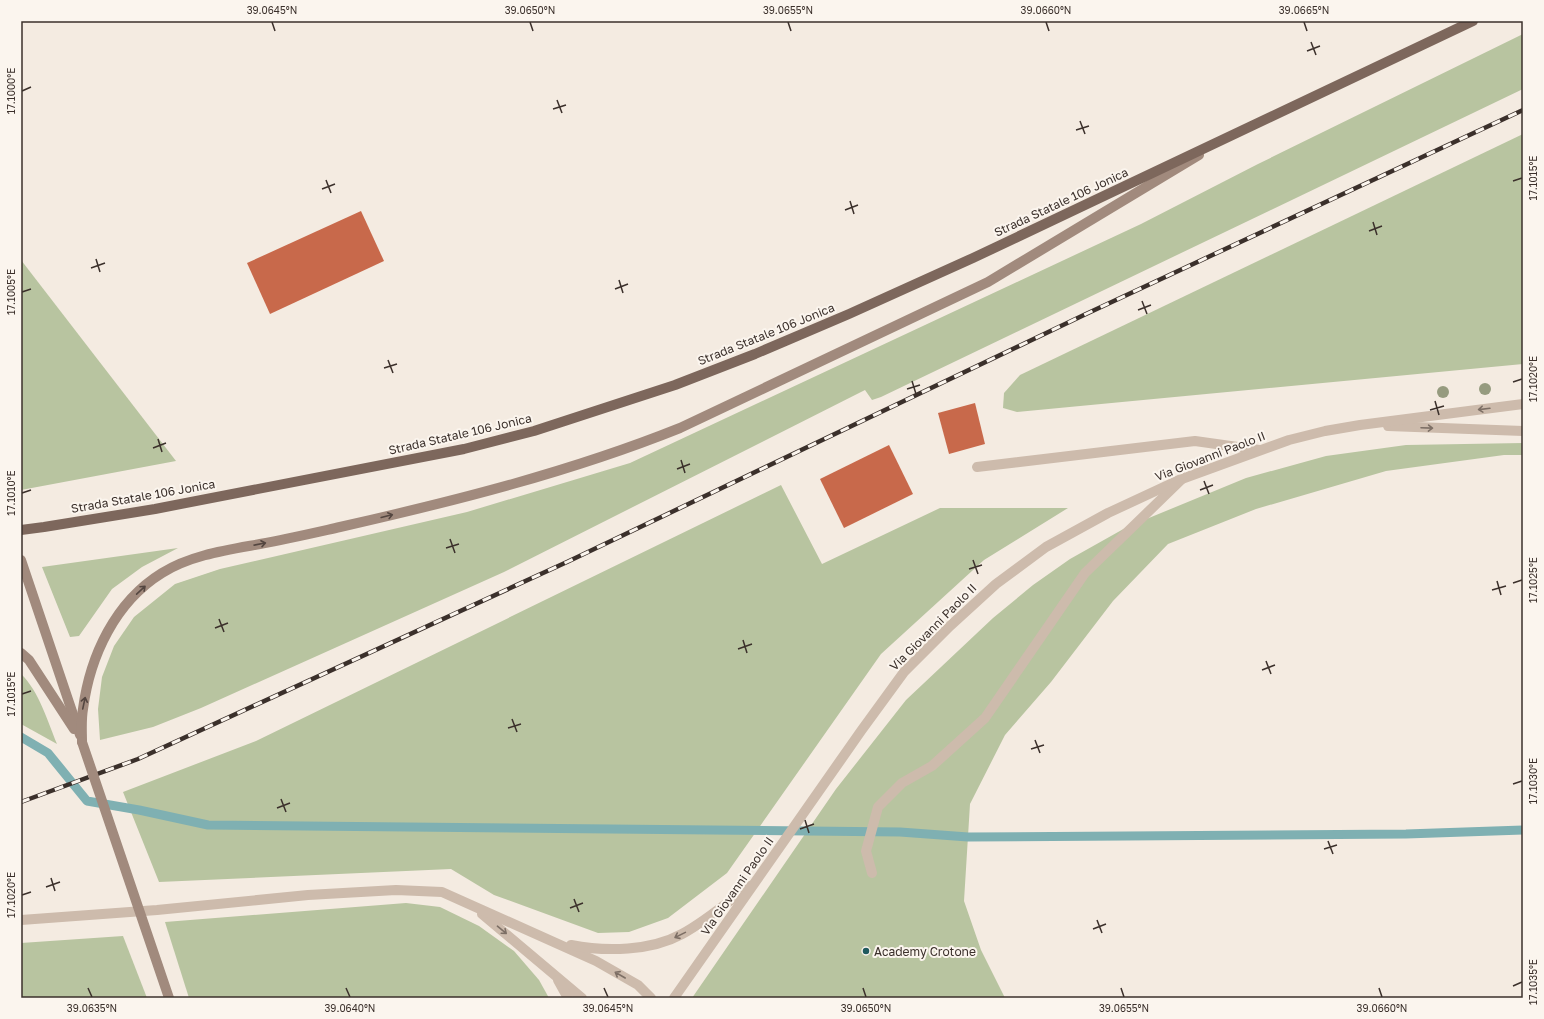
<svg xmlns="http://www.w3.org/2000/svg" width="1544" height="1019" font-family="'Golos Text',sans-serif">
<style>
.green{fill:#b8c4a0}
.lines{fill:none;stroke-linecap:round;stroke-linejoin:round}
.stream{stroke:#7fb0b2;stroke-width:9}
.building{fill:#c8694b}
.service{stroke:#cdbbac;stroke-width:10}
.tertiary{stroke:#cdbbac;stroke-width:10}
.secondary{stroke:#a18a7d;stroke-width:10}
.primary{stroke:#7d675c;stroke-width:10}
.rail-casing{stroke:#3b302b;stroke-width:4.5}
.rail{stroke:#fbf5ee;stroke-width:3;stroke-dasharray:9;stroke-linecap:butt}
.secondary-bridge{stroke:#a18a7d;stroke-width:10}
.tree{fill:#969b7f}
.oneway{stroke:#7d6f65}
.oneway2{stroke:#544640}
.ticks{fill:none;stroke:#3b302b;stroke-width:1.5}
.poi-dot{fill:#1f5a5e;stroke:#fbf5ee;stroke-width:1.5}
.labels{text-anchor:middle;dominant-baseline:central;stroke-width:4;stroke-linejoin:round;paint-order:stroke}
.street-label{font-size:12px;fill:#3b302b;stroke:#fbf5ee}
.poi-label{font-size:12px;fill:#3b302b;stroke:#fbf5ee;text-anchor:start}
.neatline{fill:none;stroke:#3b302b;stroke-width:1.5}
.ticks-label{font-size:10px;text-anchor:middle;fill:#3b302b}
</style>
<rect width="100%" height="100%" fill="#f4ebe1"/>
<g class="green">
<path d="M1523,34V89L881,397L872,400L865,390L504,572L201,708L153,727L100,740L98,709L102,677L114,646L134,617L175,584L220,569L467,512L630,463L1141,224L1258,164Z"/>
<path d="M1523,134V364L1017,412L1003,408L1004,393L1020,375Z"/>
<path d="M21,260L176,461L21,490Z"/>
<path d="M1523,443V455H1504L1386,471L1256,509L1168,544L1113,601L1051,682L1005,735L970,804L964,901L981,950L1005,998H692L836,789L906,700L993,618L1033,585L1070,559L1127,527L1246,478L1326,456L1406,445Z"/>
<path d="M781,485L822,564L940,508H1068L984,560L881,654L727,873L668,918L629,932L598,933L494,895L451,869L159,882L123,792L256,741Z"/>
<path d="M178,548L142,567L112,589L79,636L70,637L42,567Z"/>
<path d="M21,674C39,691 48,722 57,744L21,724Z"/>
<path d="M406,903L440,907L479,926L514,951L539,980L549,998H189L165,922Z"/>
<path d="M123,936L147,998H21V943Z"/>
</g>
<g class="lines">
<path class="stream" d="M21,737L48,753L87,801L139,810L208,825L900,832L968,837L1406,834L1523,830"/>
</g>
<g class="building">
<path d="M361,211L384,261L270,314L247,263Z"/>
<path d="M975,403L985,444L949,454L938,413Z"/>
<path d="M889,445L913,494L844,528L820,479Z"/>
</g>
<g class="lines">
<g class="service">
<path d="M977,467L1195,441L1259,450"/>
<path d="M872,873L866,851L878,807L902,783L932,766L985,718L1085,573L1181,480"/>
</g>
<g class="tertiary">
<path d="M1388,426L1523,431"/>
<path d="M482,914L582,998"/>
<path d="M21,920L157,910L308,895L396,890L442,892L596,961L638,985L651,998"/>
<path d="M571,945C606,952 651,951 682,934C706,921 728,902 749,886"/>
<path d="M558,980L568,998"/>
<path d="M674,998L861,731L904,672L950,626L996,584L1046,547L1108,513L1179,480L1289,440L1325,431L1360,425L1523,404"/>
</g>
<g class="secondary">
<path d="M21,560L80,735"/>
<path d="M21,653L29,660L74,729"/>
<path d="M82,742C82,731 81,720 83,709C90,656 115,602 162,573C191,555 227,550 260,544C287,539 313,533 340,527C455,501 570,472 680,428L988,282L1199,155"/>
</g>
<path class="primary" d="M21,530L44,527L155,509L464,449L534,431L675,385L755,354L849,314L973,258L1473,21"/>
<g class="rail-casing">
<path id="rail" d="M21,802L138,759L567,562L1086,314L1523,110"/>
</g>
<use href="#rail" class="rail"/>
<path class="secondary-bridge" d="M82,742L169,998"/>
</g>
<g class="tree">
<circle cx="1485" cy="389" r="6"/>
<circle cx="1443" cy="392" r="6"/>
</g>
<defs><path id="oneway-shaft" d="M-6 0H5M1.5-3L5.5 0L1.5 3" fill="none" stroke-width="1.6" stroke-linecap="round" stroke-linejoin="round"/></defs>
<g class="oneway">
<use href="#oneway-shaft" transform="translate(1484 409) rotate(173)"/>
<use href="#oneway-shaft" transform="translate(1427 428) rotate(2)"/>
<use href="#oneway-shaft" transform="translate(502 930) rotate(40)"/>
<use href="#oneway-shaft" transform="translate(680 935) rotate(154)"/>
<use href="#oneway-shaft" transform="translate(620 975) rotate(-150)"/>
</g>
<g class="oneway2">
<use href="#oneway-shaft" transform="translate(387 516) rotate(-14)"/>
<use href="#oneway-shaft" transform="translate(260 544) rotate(-11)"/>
<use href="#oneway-shaft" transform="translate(141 590) rotate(-43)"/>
<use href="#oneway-shaft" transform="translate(84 703) rotate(-78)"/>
</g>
<path class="ticks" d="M272,22L275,31M530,22L533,31M788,22L791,31M1046,22L1049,31M1304,22L1307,31M1311,42L1316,55M1307,51L1320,46M22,91L31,87M557,100L562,113M553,109L566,105M1080,121L1085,134M1076,130L1089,126M326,180L331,193M1513,181L1522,178M322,189L335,184M850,201L854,214M845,210L858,205M1373,222L1377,235M1369,231L1382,226M96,259L100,272M91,268L105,263M619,280L623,293M615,289L628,284M22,292L31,289M1142,301L1147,314M1138,310L1151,305M388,360L393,373M384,368L397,364M912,381L916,394M1513,382L1522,379M907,389L920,385M1435,401L1439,415M1430,410L1444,406M158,439L162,452M153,448L166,443M681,460L685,473M677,469L690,464M1204,481L1209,494M1200,490L1213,485M22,493L31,490M450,539L455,553M446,548L459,544M973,560L978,574M969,569L982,565M1497,581L1501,595M1513,583L1522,580M1492,590L1506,586M219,619L224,632M215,628L228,623M743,640L747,653M738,649L752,644M1266,661L1271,674M1262,670L1275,665M22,694L31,691M512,719L517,732M508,728L521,724M1035,740L1040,753M1031,749L1044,745M1513,784L1522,781M281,799L286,812M277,808L290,803M805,820L809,833M800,829L814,824M1328,841L1333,854M1324,849L1337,845M51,878L55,891M46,887L60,882M22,895L31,892M574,899L579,912M570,908L583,903M1097,920L1102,933M1093,929L1106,924M1513,986L1522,982M88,988L92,997M346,988L350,997M604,988L608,997M863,988L866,997M1121,988L1124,997M1379,988L1382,997"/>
<circle class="poi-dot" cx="866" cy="951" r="4"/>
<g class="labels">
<g class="street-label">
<text transform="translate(1061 202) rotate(-25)">Strada Statale 106 Jonica</text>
<text transform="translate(766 334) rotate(-22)">Strada Statale 106 Jonica</text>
<text transform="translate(460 434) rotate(-13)">Strada Statale 106 Jonica</text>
<text transform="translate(1210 456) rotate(-21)">Via Giovanni Paolo II</text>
<text transform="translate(143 496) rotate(-10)">Strada Statale 106 Jonica</text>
<text transform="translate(933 627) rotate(-45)">Via Giovanni Paolo II</text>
<text transform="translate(737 886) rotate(-55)">Via Giovanni Paolo II</text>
</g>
<g class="poi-label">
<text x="874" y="951">Academy Crotone</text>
</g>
</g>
<rect width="1544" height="1019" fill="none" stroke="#fbf5ee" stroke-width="44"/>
<rect x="22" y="22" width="1500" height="975" class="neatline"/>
<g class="ticks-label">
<text x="272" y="14">39.0645°N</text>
<text x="530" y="14">39.0650°N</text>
<text x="788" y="14">39.0655°N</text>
<text x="1046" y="14">39.0660°N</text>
<text x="1304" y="14">39.0665°N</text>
<text transform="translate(11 91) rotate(-90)" y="4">17.1000°E</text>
<text transform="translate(1533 178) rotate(-90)" y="4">17.1015°E</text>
<text transform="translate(11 292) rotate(-90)" y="4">17.1005°E</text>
<text transform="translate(1533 379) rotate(-90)" y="4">17.1020°E</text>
<text transform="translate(11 493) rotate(-90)" y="4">17.1010°E</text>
<text transform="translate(1533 580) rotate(-90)" y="4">17.1025°E</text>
<text transform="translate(11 694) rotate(-90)" y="4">17.1015°E</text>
<text transform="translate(1533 781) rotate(-90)" y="4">17.1030°E</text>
<text transform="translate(11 895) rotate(-90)" y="4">17.1020°E</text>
<text transform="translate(1533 982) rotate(-90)" y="4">17.1035°E</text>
<text x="92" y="1012">39.0635°N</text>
<text x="350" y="1012">39.0640°N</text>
<text x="608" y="1012">39.0645°N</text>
<text x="866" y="1012">39.0650°N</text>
<text x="1124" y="1012">39.0655°N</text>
<text x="1382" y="1012">39.0660°N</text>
</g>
</svg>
